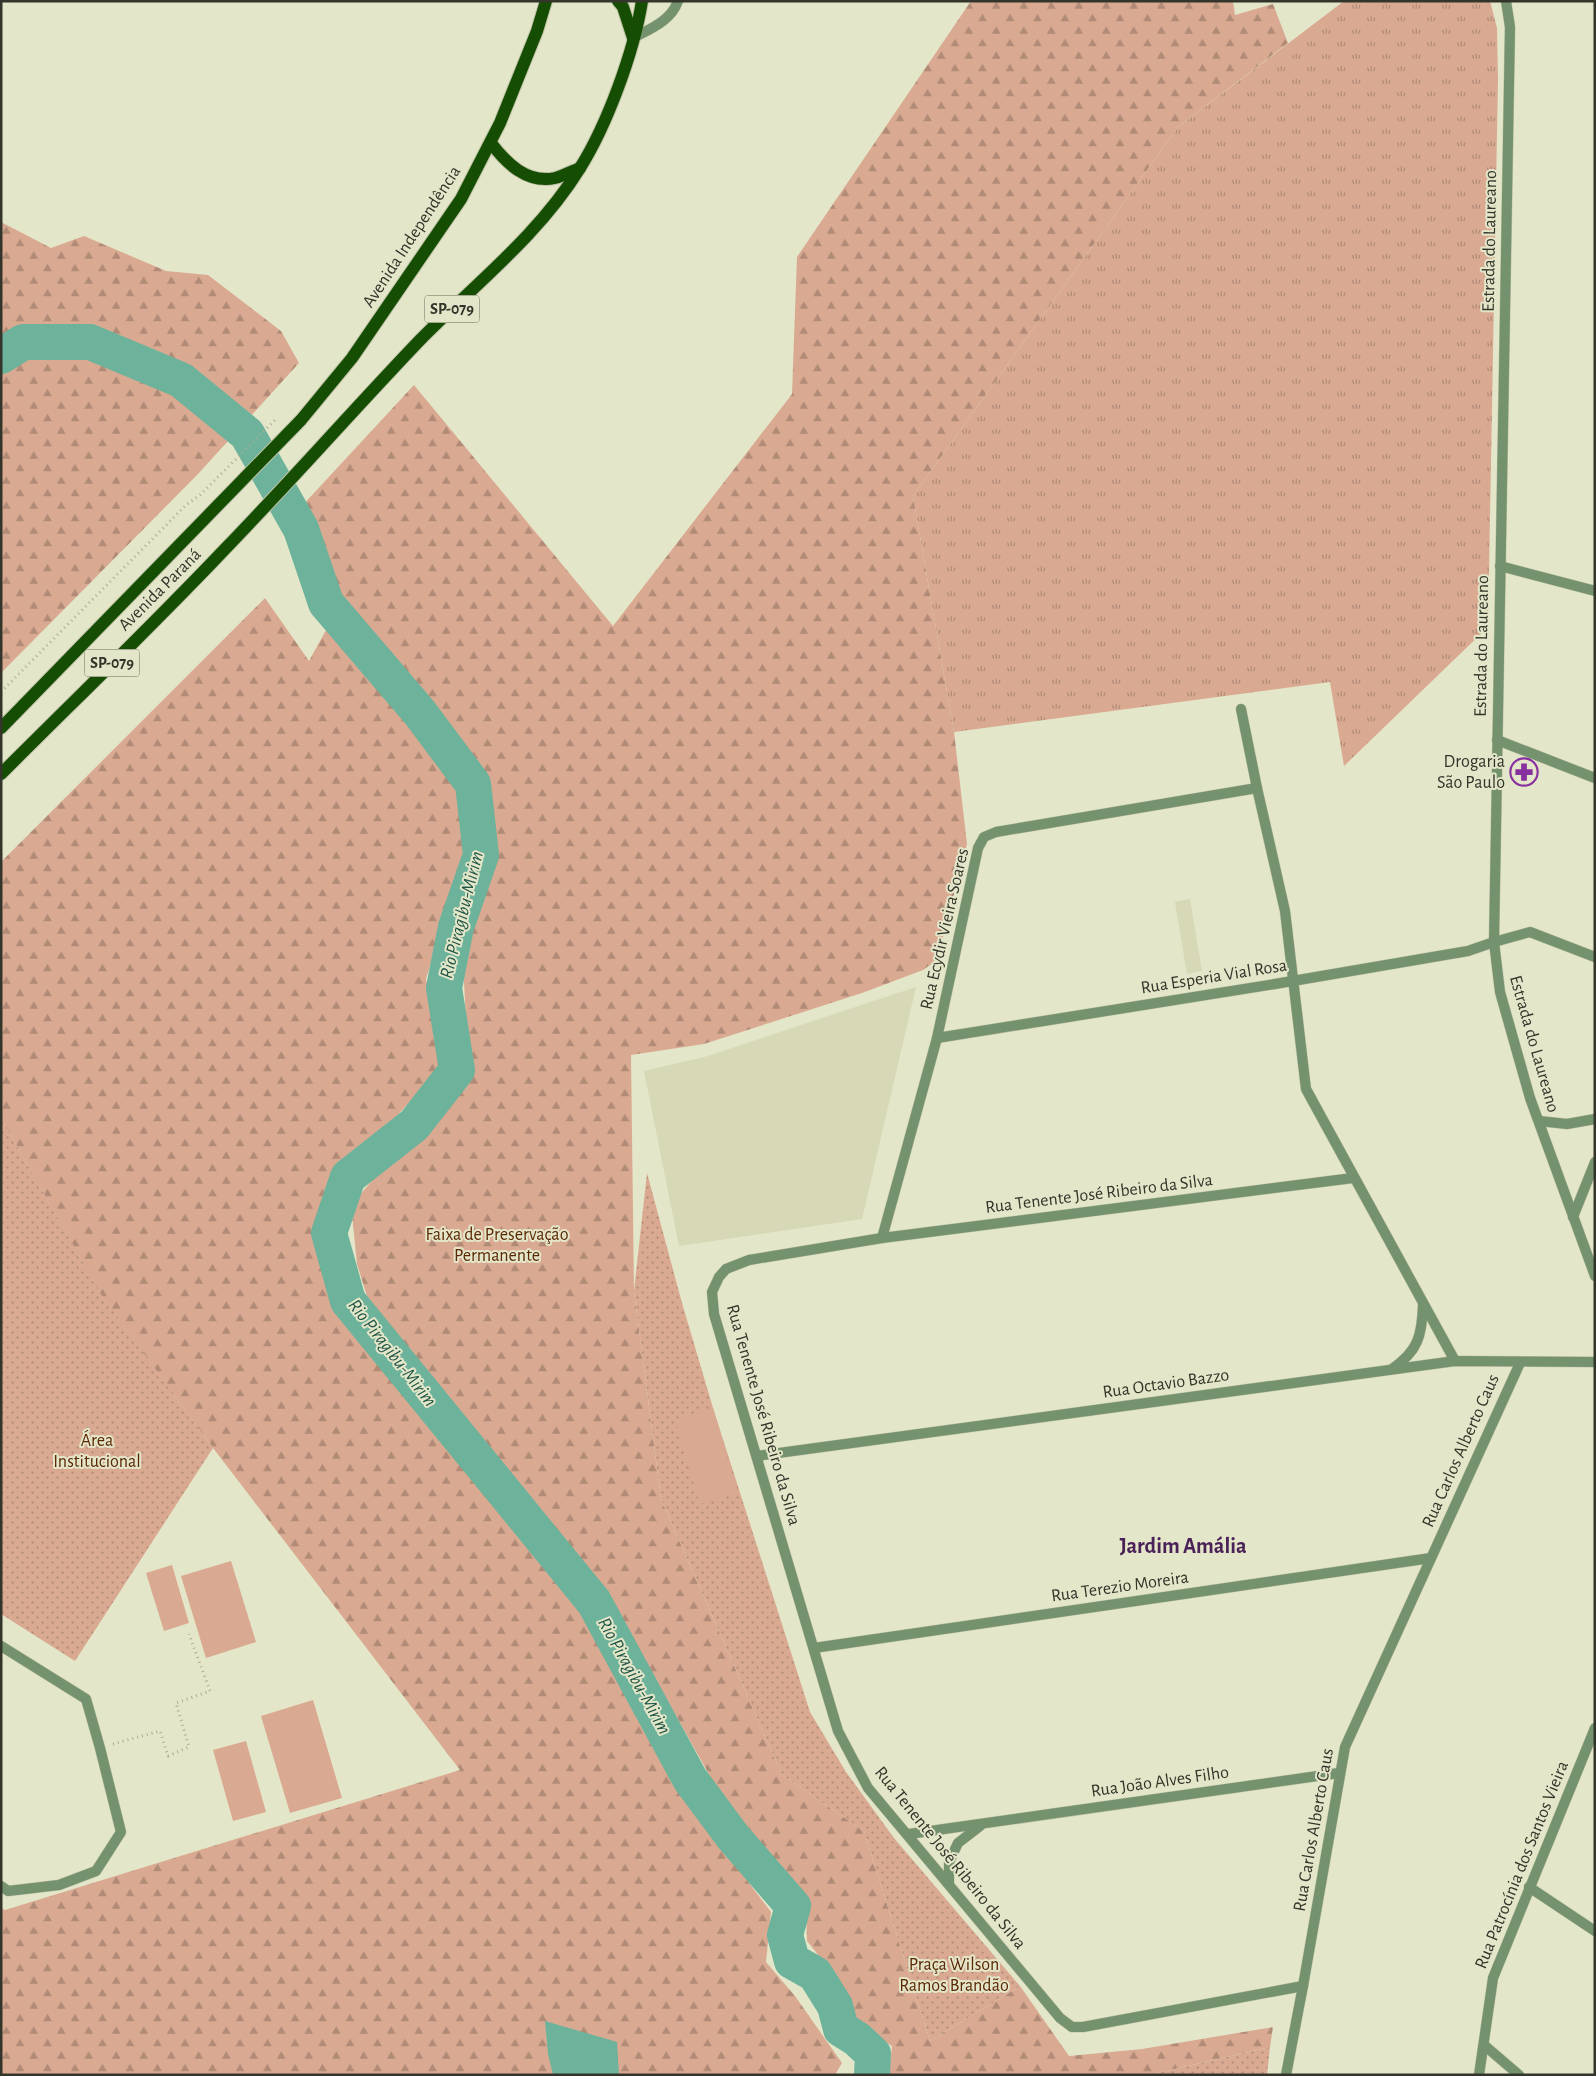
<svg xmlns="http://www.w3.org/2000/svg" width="1596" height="2076" font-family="'Alegreya Sans',sans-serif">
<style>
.built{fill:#d6d8b6}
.grass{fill:url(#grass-tufts)}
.forest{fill:url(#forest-firs)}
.park{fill:url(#park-dots)}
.pitch{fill:#d9aa91}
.water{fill:#6db29b}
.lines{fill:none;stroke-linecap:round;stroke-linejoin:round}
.river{stroke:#6db29b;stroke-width:36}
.service-casing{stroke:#c1c3a9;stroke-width:11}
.minor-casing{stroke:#c1c3a9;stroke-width:11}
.primary-casing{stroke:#c1c3a9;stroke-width:14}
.path{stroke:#abad95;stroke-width:3;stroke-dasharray:1 4;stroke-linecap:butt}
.service{stroke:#75926e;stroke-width:10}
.minor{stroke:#75926e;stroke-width:10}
.primary{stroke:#154e02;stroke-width:12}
.labels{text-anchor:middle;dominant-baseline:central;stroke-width:4;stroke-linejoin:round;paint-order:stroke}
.shield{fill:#e4e6c9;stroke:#696a5a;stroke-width:1}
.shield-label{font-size:16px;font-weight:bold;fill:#34352a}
.street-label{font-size:18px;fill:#34352a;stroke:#e4e6c9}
.poi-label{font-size:18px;fill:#34352a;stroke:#e4e6c9;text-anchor:end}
.park-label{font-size:18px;fill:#5b2805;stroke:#e4e6c9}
.water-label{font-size:19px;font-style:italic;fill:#1e5545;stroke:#e4e6c9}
.district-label{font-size:22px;font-weight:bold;fill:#4b2257;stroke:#e4e6c9}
</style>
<defs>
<pattern id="grass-tufts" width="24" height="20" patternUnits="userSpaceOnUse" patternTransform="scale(1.25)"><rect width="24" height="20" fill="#d9aa91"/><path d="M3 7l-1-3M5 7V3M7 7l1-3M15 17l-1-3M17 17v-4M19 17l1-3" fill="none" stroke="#b18b77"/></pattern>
<pattern id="forest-firs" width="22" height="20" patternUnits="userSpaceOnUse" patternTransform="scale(1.25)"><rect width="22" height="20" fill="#d9aa91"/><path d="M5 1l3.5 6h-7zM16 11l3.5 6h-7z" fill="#b18b77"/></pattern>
<pattern id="park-dots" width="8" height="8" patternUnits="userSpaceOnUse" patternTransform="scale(1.25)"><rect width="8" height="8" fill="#d9aa91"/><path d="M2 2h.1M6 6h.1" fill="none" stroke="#b18b77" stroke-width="1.8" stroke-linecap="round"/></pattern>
</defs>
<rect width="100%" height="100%" fill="#e4e6c9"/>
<g class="built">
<path d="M1190,899L1202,971L1187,974L1175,902Z"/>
<path d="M916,987L862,1219L679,1246L644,1071L708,1056Z"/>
</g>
<path class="grass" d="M1344,1H1490L1497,28L1498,79L1488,627L1344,766L1330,682L954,732L913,496L1178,127Z"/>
<g class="forest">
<path d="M971,1H1233L1235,15L1273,4L1288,43L1178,127L913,496L954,732L967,844L937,960L923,970L862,993L704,1044L631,1055L634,1291L661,1499L782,1775L864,1831L930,2041L1020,1986L1069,2056L1142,2049L1273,2027L1270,2047L1149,2075H889L892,2046L849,2019L828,1967L807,1941L806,1903L732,1812L715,1785L614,1606L415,1358L371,1309L357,1264L351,1205L389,1161L467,1081V1038L463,963L484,884L490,852L491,784L451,729L340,596L301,507L414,385L613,626L792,394L797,257Z"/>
<path d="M1,222L51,248L84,236L166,271L208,275L281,331L299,363L198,474L1,673Z"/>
<path d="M265,598L309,661L331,621L415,726L461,794L467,854L442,927L426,979L444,1063L397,1116L336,1164L315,1225L327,1283L345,1323L581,1613L654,1744L693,1809L771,1912L766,1962L795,1996L842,2063L835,2075H1V1908L5,1910L460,1770L213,1448L102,1297L1,1118V862Z"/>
</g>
<g class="park">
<path d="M1,1118L102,1296L213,1448L75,1661L1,1614Z"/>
<path d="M647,1173L682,1303L713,1408L810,1712L846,1772L894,1838L1020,1986L930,2041L864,1831L782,1775L661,1499L634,1291Z"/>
<path d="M1270,2047L1267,2075H1149Z"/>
</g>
<g class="pitch">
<path d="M713,1408L738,1492L700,1504L675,1420Z"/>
<path d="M231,1561L256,1642L206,1658L181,1576Z"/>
<path d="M172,1565L189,1623L164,1631L146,1573Z"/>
<path d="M313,1700L342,1798L290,1813L261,1716Z"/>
<path d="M246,1741L266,1812L233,1821L213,1750Z"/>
</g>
<path class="water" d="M545,2021L617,2042L619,2075H553L548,2054Z"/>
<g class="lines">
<path class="river" d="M1,356L23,342H90L181,380L247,434L301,529L326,603L420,713L473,784L481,855L456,927L444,988L457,1070L414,1125L348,1177L329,1233L348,1301L594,1602L690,1779L733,1837L793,1906L785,1935L792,1961L815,1974L835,2006L841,2029L857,2039L873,2054L872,2075"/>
<g class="service-casing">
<path id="service" d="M633,38C650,29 671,21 678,1"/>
</g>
<g class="minor-casing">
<g id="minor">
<path d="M1506,1L1510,27L1494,942L1500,992L1530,1098L1595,1276"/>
<path d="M1500,566L1595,591"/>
<path d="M1241,709L1257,788L1285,911L1306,1089L1455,1361"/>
<path d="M1497,740L1595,778"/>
<path d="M937,1038L1275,984L1468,951L1494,942L1530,932L1595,957"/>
<path d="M1539,1121L1567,1124L1595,1119"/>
<path d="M1353,1178L882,1238L749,1260L726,1269L719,1277L712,1292L714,1314L838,1731L868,1788L1060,2018L1072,2027H1083L1303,1986L1345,1747L1520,1363"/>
<path d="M1573,1217L1595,1162"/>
<path d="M882,1238L937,1038L978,848L984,837L996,832L1257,788"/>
<path d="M1392,1369C1418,1351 1422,1336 1423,1305"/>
<path d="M757,1456L1455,1361L1595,1362"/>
<path d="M1,1646L86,1699L100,1748L121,1832L96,1871L59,1885L8,1891L1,1886"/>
<path d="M814,1648L1431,1558"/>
<path d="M909,1834L1339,1773"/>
<path d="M949,1884V1862L958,1843L980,1826"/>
<path d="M1529,1887L1595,1931"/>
<path d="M1484,2045L1519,2075"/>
<path d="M1286,2075L1303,1986"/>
<path d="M1479,2075L1493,1978L1595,1728"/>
</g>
</g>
<g class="primary-casing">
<g id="primary">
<path d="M618,1L623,7L633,38"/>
<path d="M491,143C506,163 527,184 555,178C563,176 572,171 580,168"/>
<path d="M1,728L301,420L352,358L461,199L500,123L537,31L546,1"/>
<path d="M1,774C76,699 152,626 225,549C291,481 354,409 420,340C475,284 538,236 580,168C607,125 634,52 642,1"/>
</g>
</g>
<g class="path">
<path d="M1,692L186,505L200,495L277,418"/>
<path d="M113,1744L160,1731L168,1756L189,1747L176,1703L210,1691L189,1634"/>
</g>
<use href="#service" class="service"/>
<use href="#minor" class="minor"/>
<use href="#primary" class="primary"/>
</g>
<defs>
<g id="pharmacy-ring" transform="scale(1.4375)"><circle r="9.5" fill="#e4e6c9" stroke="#87319e" stroke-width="1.5"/><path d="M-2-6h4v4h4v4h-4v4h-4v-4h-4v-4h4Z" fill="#87319e"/></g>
</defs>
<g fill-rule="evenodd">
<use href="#pharmacy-ring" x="1524" y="772"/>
</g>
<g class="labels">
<g class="shield">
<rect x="424.5" y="295.5" width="55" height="27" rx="4"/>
<rect x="84.5" y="649.5" width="55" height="27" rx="4"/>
</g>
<g class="shield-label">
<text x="452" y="309">SP-079</text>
<text x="112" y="663">SP-079</text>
</g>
<g class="street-label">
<text transform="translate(412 237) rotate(-57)">Avenida Independência</text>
<text transform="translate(1490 241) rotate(-89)">Estrada do Laureano</text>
<text transform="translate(160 590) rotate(-45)">Avenida Paraná</text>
<text transform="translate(1482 646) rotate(-89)">Estrada do Laureano</text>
<text transform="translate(945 929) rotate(-77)">Rua Ecydir Vieira Soares</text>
<text transform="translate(1214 977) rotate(-9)">Rua Esperia Vial Rosa</text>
<text transform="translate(1534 1044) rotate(74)">Estrada do Laureano</text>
<text transform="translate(1099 1194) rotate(-7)">Rua Tenente José Ribeiro da Silva</text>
<text transform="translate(1166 1384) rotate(-8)">Rua Octavio Bazzo</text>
<text transform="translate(763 1415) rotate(74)">Rua Tenente José Ribeiro da Silva</text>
<text transform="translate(1461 1451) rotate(-66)">Rua Carlos Alberto Caus</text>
<text transform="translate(1120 1587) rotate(-8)">Rua Terezio Moreira</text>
<text transform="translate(1160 1782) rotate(-8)">Rua João Alves Filho</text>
<text transform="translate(1314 1830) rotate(-80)">Rua Carlos Alberto Caus</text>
<text transform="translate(950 1858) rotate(51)">Rua Tenente José Ribeiro da Silva</text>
<text transform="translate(1522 1865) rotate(-68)">Rua Patrocínia dos Santos Vieira</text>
</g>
<g class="poi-label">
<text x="1505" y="762">Drogaria<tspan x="1505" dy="21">São Paulo</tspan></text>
</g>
<g class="park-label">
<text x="497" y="1235">Faixa de Preservação<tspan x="497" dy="21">Permanente</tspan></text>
<text x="97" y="1441">Área<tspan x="97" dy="21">Institucional</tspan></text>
<text x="954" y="1965">Praça Wilson<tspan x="954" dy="21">Ramos Brandão</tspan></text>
</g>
<g class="water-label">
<text transform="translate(462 915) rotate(-76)">Rio Piragibu-Mirim</text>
<text transform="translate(392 1353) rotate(52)">Rio Piragibu-Mirim</text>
<text transform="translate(634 1676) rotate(61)">Rio Piragibu-Mirim</text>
</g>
<g class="district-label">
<text x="1183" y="1546">Jardim Amália</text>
</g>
</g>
<rect width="1596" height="2076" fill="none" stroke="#34352a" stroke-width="5"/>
</svg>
